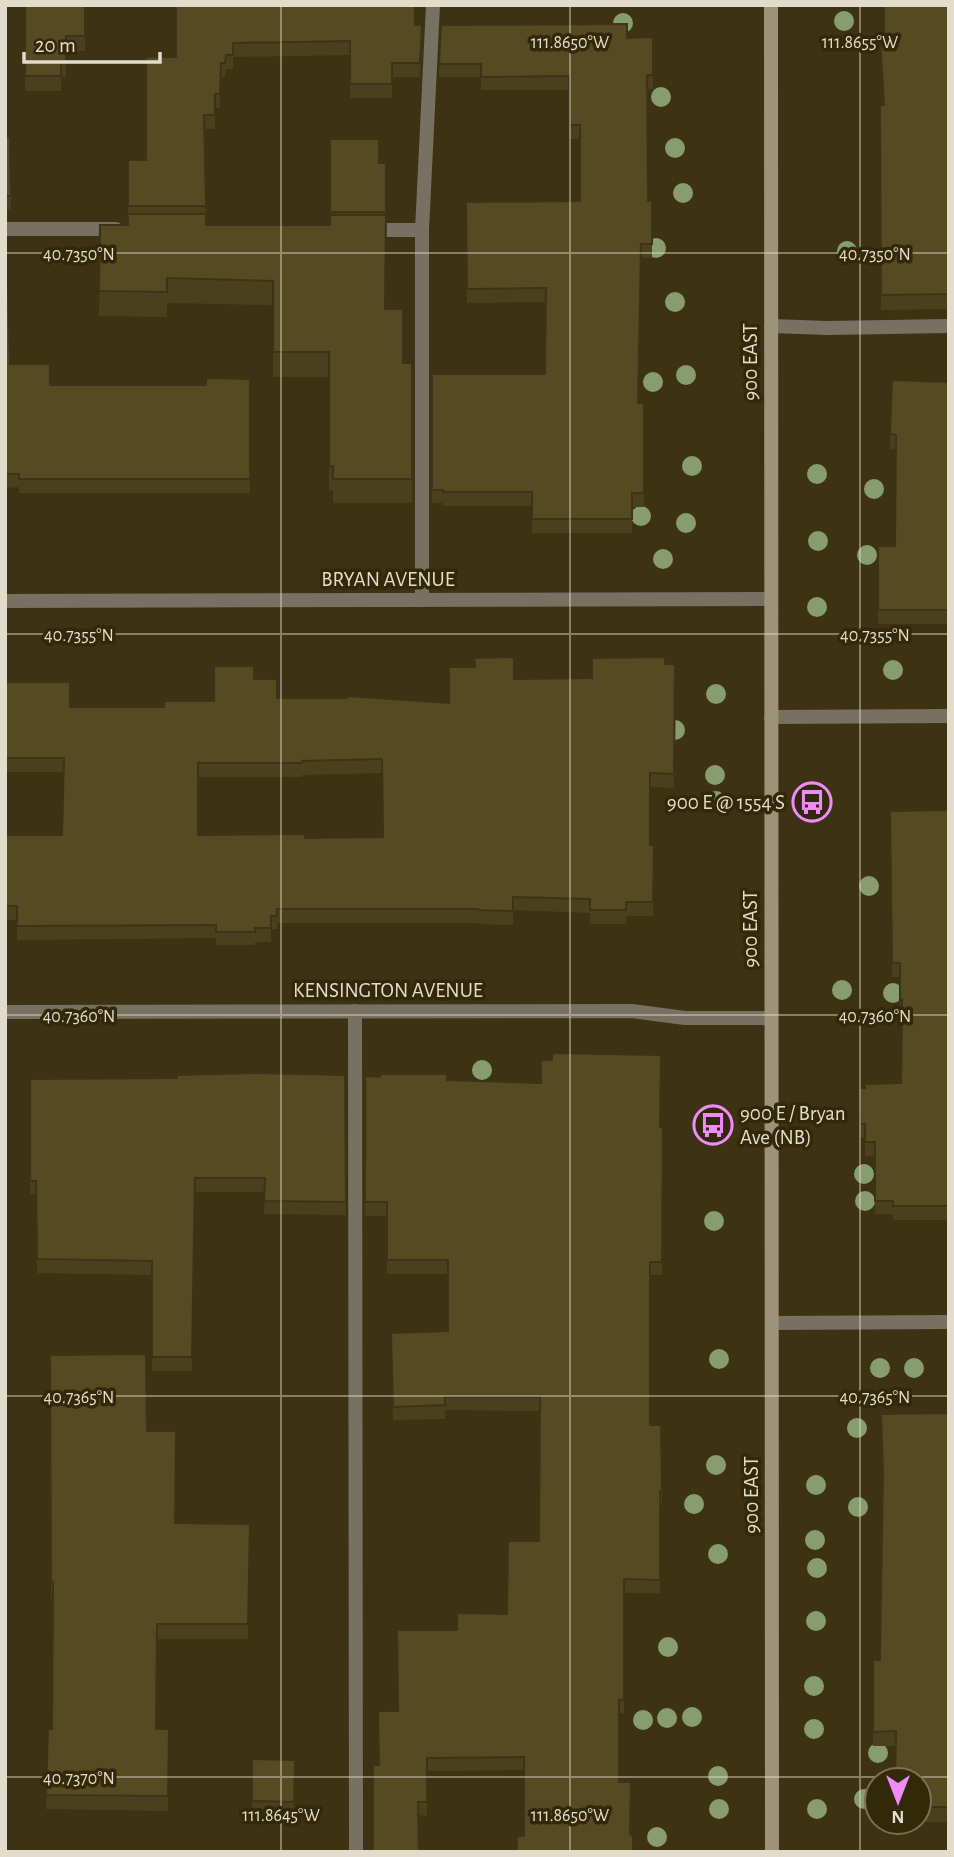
<svg xmlns="http://www.w3.org/2000/svg" width="954" height="1857" font-family="'Alegreya Sans',sans-serif">
<style>
.lines{fill:none;stroke-linecap:round;stroke-linejoin:round}
.lane{stroke:#767160;stroke-width:14}
.street{stroke:#767160;stroke-width:14}
.secondary{stroke:#9c9378;stroke-width:14}
.tree{fill:#879c6f}
.wall{fill:#4a401e;fill-rule:evenodd}
.building{fill:#564a23;stroke:#3c3418;stroke-width:2;fill-rule:evenodd}
.ticks{fill:none;stroke:#e2ddcb;stroke-width:2;stroke-opacity:0.45}
.labels{text-anchor:middle;dominant-baseline:central;stroke-width:7;stroke-linejoin:round;paint-order:stroke}
.street-label{font-size:21px;fill:#e2ddcb;stroke:#322909}
.poi-label{font-size:21px;fill:#e2ddcb;stroke:#322909;text-anchor:end}
.ticks-label{font-size:18px;text-anchor:middle;fill:#e2ddcb;stroke:#322909;stroke-width:7;stroke-linejoin:round;paint-order:stroke}
</style>
<rect width="100%" height="100%" fill="#3d3314"/>
<g class="lines">
<g class="lane">
<path d="M5,229H116"/>
<path d="M367,230H422"/>
<path d="M771,326L828,328L949,326"/>
<path d="M422,600V230L433,5"/>
<path d="M355,1011L356,1852"/>
</g>
<g class="street">
<path d="M5,601L771,599"/>
<path d="M771,717L949,716"/>
<path d="M5,1012L632,1011L685,1018H771"/>
<path d="M772,1323L949,1322"/>
</g>
<path class="secondary" d="M771,5L772,1852"/>
</g>
<g class="tree">
<circle cx="844" cy="21" r="10"/>
<circle cx="623" cy="23" r="10"/>
<circle cx="661" cy="97" r="10"/>
<circle cx="675" cy="148" r="10"/>
<circle cx="683" cy="193" r="10"/>
<circle cx="656" cy="248" r="10"/>
<circle cx="847" cy="251" r="10"/>
<circle cx="675" cy="302" r="10"/>
<circle cx="686" cy="375" r="10"/>
<circle cx="653" cy="382" r="10"/>
<circle cx="692" cy="466" r="10"/>
<circle cx="817" cy="474" r="10"/>
<circle cx="874" cy="489" r="10"/>
<circle cx="641" cy="516" r="10"/>
<circle cx="686" cy="523" r="10"/>
<circle cx="818" cy="541" r="10"/>
<circle cx="867" cy="555" r="10"/>
<circle cx="663" cy="559" r="10"/>
<circle cx="817" cy="607" r="10"/>
<circle cx="893" cy="670" r="10"/>
<circle cx="716" cy="694" r="10"/>
<circle cx="675" cy="730" r="10"/>
<circle cx="715" cy="775" r="10"/>
<circle cx="716" cy="801" r="10"/>
<circle cx="869" cy="886" r="10"/>
<circle cx="842" cy="990" r="10"/>
<circle cx="893" cy="993" r="10"/>
<circle cx="482" cy="1070" r="10"/>
<circle cx="864" cy="1174" r="10"/>
<circle cx="865" cy="1201" r="10"/>
<circle cx="714" cy="1221" r="10"/>
<circle cx="719" cy="1359" r="10"/>
<circle cx="880" cy="1368" r="10"/>
<circle cx="914" cy="1368" r="10"/>
<circle cx="857" cy="1428" r="10"/>
<circle cx="716" cy="1465" r="10"/>
<circle cx="816" cy="1485" r="10"/>
<circle cx="694" cy="1504" r="10"/>
<circle cx="858" cy="1507" r="10"/>
<circle cx="815" cy="1540" r="10"/>
<circle cx="718" cy="1554" r="10"/>
<circle cx="817" cy="1568" r="10"/>
<circle cx="816" cy="1621" r="10"/>
<circle cx="668" cy="1647" r="10"/>
<circle cx="814" cy="1686" r="10"/>
<circle cx="692" cy="1717" r="10"/>
<circle cx="667" cy="1718" r="10"/>
<circle cx="643" cy="1720" r="10"/>
<circle cx="814" cy="1729" r="10"/>
<circle cx="878" cy="1753" r="10"/>
<circle cx="718" cy="1776" r="10"/>
<circle cx="864" cy="1799" r="10"/>
<circle cx="719" cy="1809" r="10"/>
<circle cx="817" cy="1809" r="10"/>
<circle cx="657" cy="1837" r="10"/>
</g>
<g class="wall">
<path d="M25,5H85V51H66V77H61V91H25Z"/>
<path d="M176,5L415,25L422,39L420,77H392V98H350V55L233,57V69H226L225,77H221L220,108H215V129H205L206,225H330V139L379,163H386L385,309L403,363H412V503H333V490H329V377H273V305L167,303V317L99,316L100,225H128V160H146L176,57Z"/>
<path d="M949,5V309L881,310L880,105H883L880,36H884Z"/>
<path d="M653,37V89H647L648,201H652V258H641L638,403H644V507H632V533H532V506H443V503H432V374H545L546,302L467,303L466,202L580,201V139H569V90H481V77H439V64L627,38Z"/>
<path d="M5,137H10L11,209H5Z"/>
<path d="M5,285L10,364L50,385H206L250,379V493H19V487L5,488Z"/>
<path d="M949,382V624H878V546H895L896,449H890V434Z"/>
<path d="M474,658L514,679L592,678L665,664H675L674,788L650,787V845H654L653,916H626V924H590V913L513,910V925L478,924V923H277V929H271V942H255V945H216V938L17,940V920H5V835H62L64,772H5V682L70,707H164L214,701L254,679L277,698L449,703L474,667ZM382,773L383,837L305,838L198,835V777H302V775Z"/>
<path d="M890,811L948,1139H949V1220H893V1214H875V1156H865V1137H860L859,1088L901,1083L902,1013H900V977H892Z"/>
<path d="M345,1075L346,1215L264,1214L265,1192H195L192,1371H152V1275L37,1273L36,1194L30,1195V1079Z"/>
<path d="M365,1076L447,1080L663,1127L662,1275H650V1425H661L662,1505H660V1593H624V1713H619L524,1836V1770L427,1771V1816L418,1815L379,1765L398,1711L457,1630L507,1614L539,1541L540,1411L445,1410V1419L393,1420L391,1347L448,1331V1274H387V1216H365Z"/>
<path d="M50,1355L147,1431L175,1523L250,1524L248,1639H157L156,1729H169L168,1811L46,1809L48,1729H52L53,1597H51Z"/>
<path d="M949,1413V1822H919V1780L896,1746H873V1660H880Z"/>
<path d="M252,1759L295,1760L294,1809H252Z"/>
</g>
<g class="building">
<path d="M25,5H85V36H66V62H61V76H25Z"/>
<path d="M176,5H415V25H422L420,63H392V84H350V41L233,43V55H226L225,63H221L220,94H215V115H204L206,206H128V160H146V57H176Z"/>
<path d="M884,5H949V294L881,295L880,105H884L880,36H884Z"/>
<path d="M627,24V38L653,37V75H647L648,201H652V244H641L638,403H644V493H632V519H532V492H443V490H432V374H545L546,288L467,289L466,202L580,201V125H569V76L481,77V64H439L441,25Z"/>
<path d="M5,137H10L11,196H5Z"/>
<path d="M330,139H379V163H386V212H330Z"/>
<path d="M128,214H206V225H330V215H386L385,309H403V363H412V479H333V466H329V352H273V281L167,278V292L99,291L100,225H128Z"/>
<path d="M5,285H8L10,364H50V385H206V378L250,379V479H19V474H5Z"/>
<path d="M892,380L949,382V610H878V546H895L896,435L890,434Z"/>
<path d="M514,657V679L592,678V658L665,657V664H675L674,774L650,773V845H654L653,902H626V910H590V899L513,897V911L478,910V909H277V916H271V928H255V932H216V925L17,926V906H5V835H62L64,758H5V682H70V707H164V701H214V666H254V679H277V698H347V696L449,703V667H475L474,658ZM382,759L383,837L305,838V834L198,835V763H302V761Z"/>
<path d="M949,810L948,1139H949V1206H893V1201H875V1142H865V1124H860L859,1088H865V1084L901,1083L902,1000H900V963H892L890,811Z"/>
<path d="M552,1053L661,1055L660,1127H663L662,1262H650V1425H661L662,1491H660V1580L624,1579V1700H619V1782H631L630,1834L633,1836V1852H517V1836H524V1757L427,1758V1802H418L419,1852H373V1765H379L378,1711H398L397,1630H457V1613L507,1614L508,1541H539L540,1397H445V1405L393,1407L391,1333L448,1331V1260H387V1202H365V1076L380,1077V1074H447V1080L541,1083V1060H552Z"/>
<path d="M255,1073L345,1075L346,1202L264,1201L265,1178H195L192,1357H152V1261L37,1259L36,1181H30V1079L177,1078V1075Z"/>
<path d="M146,1354L147,1431H176L175,1523L250,1524L248,1624H157L156,1729H169L168,1796L46,1795L48,1729H52L53,1582H51L50,1355Z"/>
<path d="M949,1413V1807H919V1780H895L896,1731L873,1732V1660H880L883,1472L881,1414Z"/>
<path d="M252,1759L295,1760L294,1802L252,1801Z"/>
</g>
<path class="ticks" d="M281,5V1852M570,5V1852M860,5V1852M5,253H949M5,634H949M5,1015H949M5,1396H949M5,1777H949"/>
<defs>
<g id="bus-ring" transform="scale(2.0125)"><circle r="9.5" fill="#322909" stroke="#ed8cf9" stroke-width="1.5"/><path d="M-5-6H5V4H4V6H2V4H-2V6H-4V4H-5ZM-3.5-4V0h7V-4ZM-3.5 1.2v1.5H-2V1.2ZM2 1.2v1.5H3.5V1.2Z" fill="#ed8cf9"/></g>
</defs>
<g fill-rule="evenodd">
<use href="#bus-ring" x="812" y="802"/>
<use href="#bus-ring" x="713" y="1125"/>
</g>
<g class="labels">
<g class="street-label">
<text transform="translate(750 362) rotate(-90)">900 EAST</text>
<text x="388" y="579">BRYAN AVENUE</text>
<text transform="translate(750 929) rotate(-90)">900 EAST</text>
<text x="388" y="990">KENSINGTON AVENUE</text>
<text transform="translate(751 1495) rotate(-90)">900 EAST</text>
</g>
<g class="poi-label">
<text x="785" y="802">900 E @ 1554 S</text>
<text x="740" y="1113" text-anchor="start">900 E / Bryan<tspan x="740" dy="24">Ave (NB)</tspan></text>
</g>
</g>
<g class="ticks-label">
<text x="570" y="48">111.8650°W</text>
<text x="860" y="48">111.8655°W</text>
<text x="875" y="260">40.7350°N</text>
<text x="79" y="260">40.7350°N</text>
<text x="875" y="641">40.7355°N</text>
<text x="79" y="641">40.7355°N</text>
<text x="79" y="1022">40.7360°N</text>
<text x="875" y="1022">40.7360°N</text>
<text x="79" y="1403">40.7365°N</text>
<text x="875" y="1403">40.7365°N</text>
<text x="79" y="1784">40.7370°N</text>
<text x="281" y="1821">111.8645°W</text>
<text x="570" y="1821">111.8650°W</text>
</g>
<rect width="954" height="1857" fill="none" stroke="#e2ddcb" stroke-width="14"/>
<g transform="translate(898 1801) rotate(180)"><circle r="33" fill="#322909" stroke="#787157" stroke-width="2"/>
<path d="M0-5L12 26L0 18L-12 26Z" fill="#ed8cf9"/>
<text y="-10" font-size="19" font-weight="bold" text-anchor="middle" fill="#e2ddcb">N</text>
</g>
<path d="M24 52v10h136v-10" fill="none" stroke="#e2ddcb" stroke-width="3.5"/>
<text x="35" y="52" font-size="21" fill="#e2ddcb" stroke="#322909" stroke-width="5" paint-order="stroke">20 m</text>
</svg>
